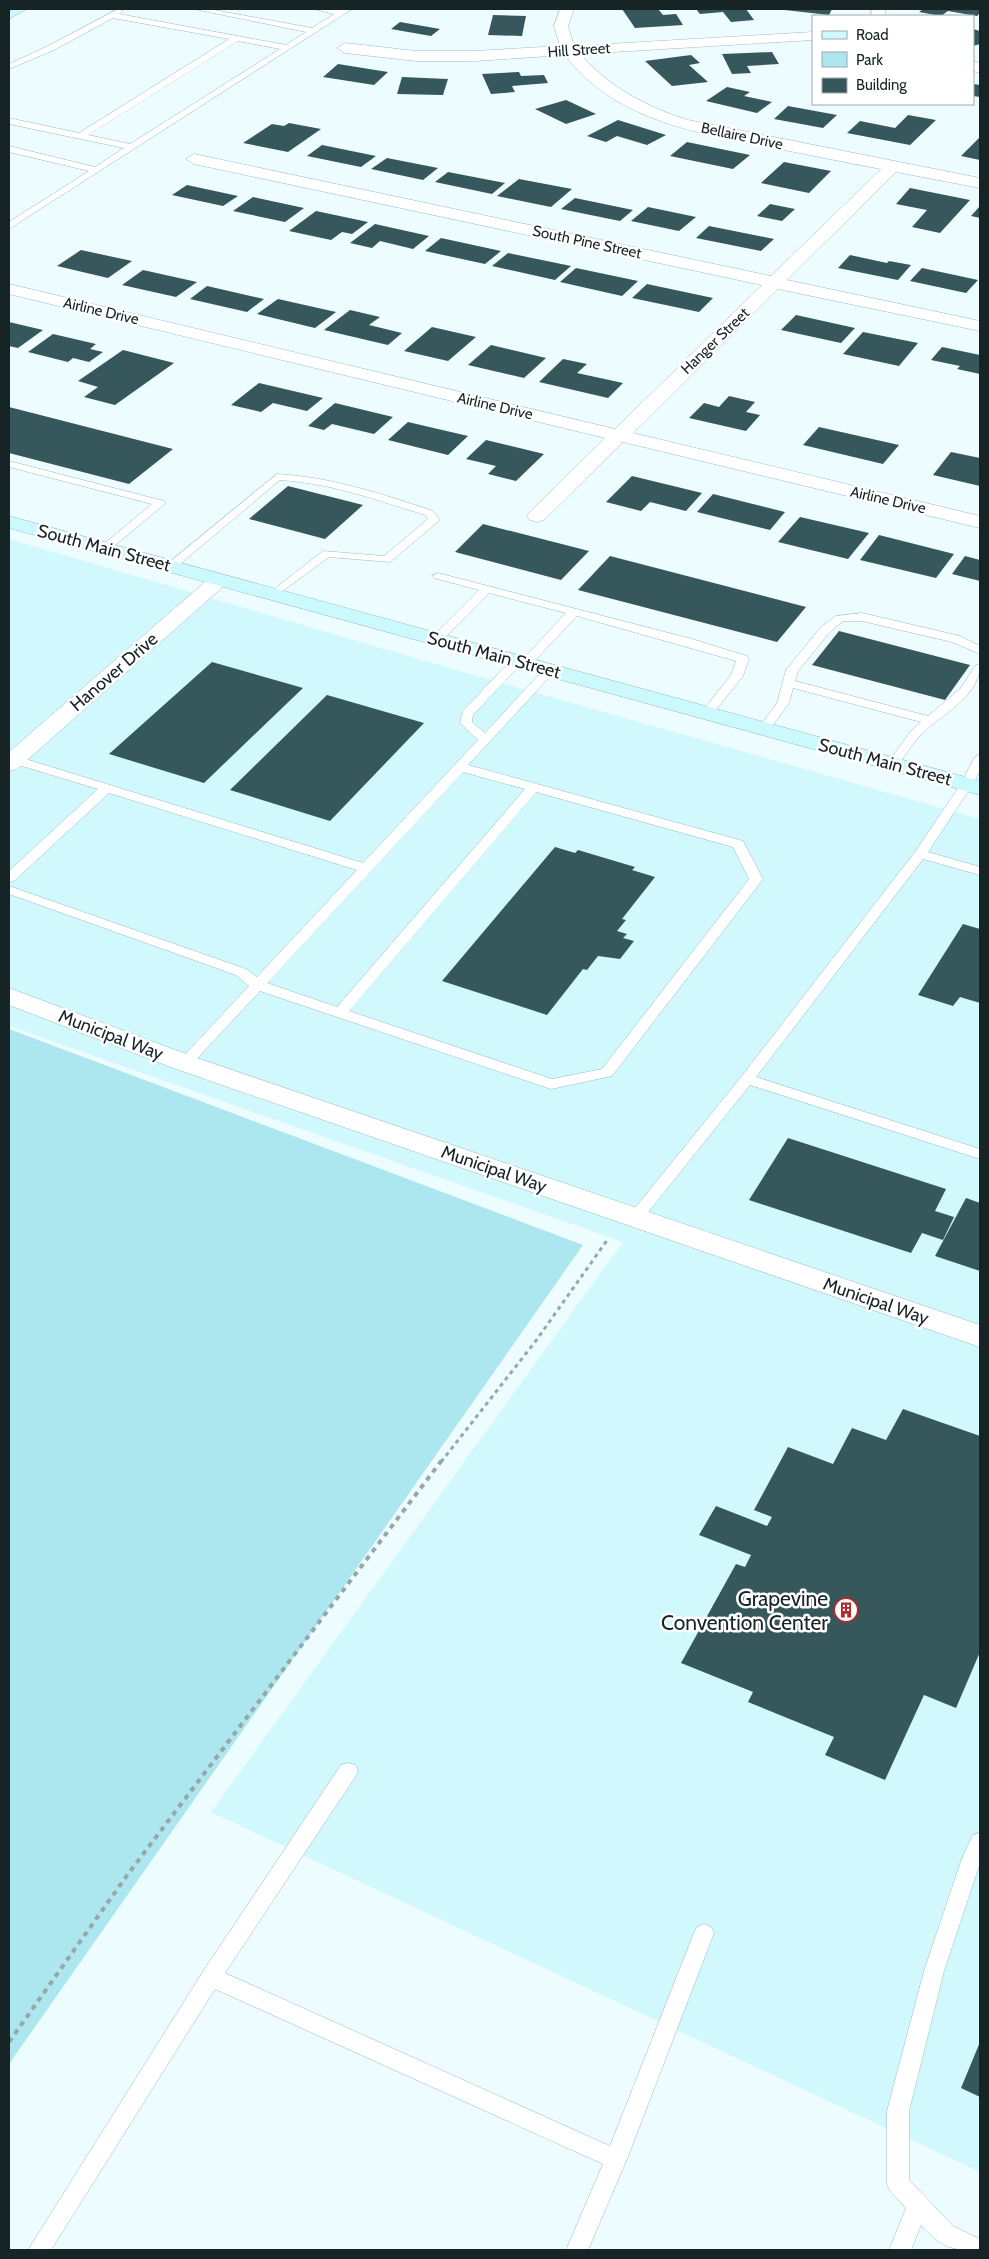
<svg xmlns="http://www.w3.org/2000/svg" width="989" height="2259" font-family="Cabin,sans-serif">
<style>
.built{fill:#d1f8fd}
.green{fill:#ace6ee}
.building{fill:#36585d}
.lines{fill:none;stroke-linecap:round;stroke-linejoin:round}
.service-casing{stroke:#98bdc2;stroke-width:1}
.minor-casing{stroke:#98bdc2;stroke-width:1}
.tertiary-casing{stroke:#98bdc2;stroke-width:1}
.secondary-casing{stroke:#98bdc2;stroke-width:1}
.path-far1{stroke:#97a6a8;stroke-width:3;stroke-dasharray:4 4;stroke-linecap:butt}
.path{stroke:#97a6a8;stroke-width:4;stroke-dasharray:5 5;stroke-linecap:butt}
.service{fill:#fff;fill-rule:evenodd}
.minor{fill:#fff;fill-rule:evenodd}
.tertiary{fill:#fff;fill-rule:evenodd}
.secondary{fill:#cbf9fe;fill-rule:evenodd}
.labels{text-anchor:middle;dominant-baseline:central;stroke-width:5;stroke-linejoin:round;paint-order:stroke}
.far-street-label{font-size:15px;fill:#162426;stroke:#fff}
.street-label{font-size:18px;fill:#162426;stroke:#fff}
.near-poi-label{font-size:21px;fill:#162426;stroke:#fff;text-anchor:end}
</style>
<rect width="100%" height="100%" fill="#edfcfe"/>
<path class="built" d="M9,539L446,667L980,819V2172L211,1812L623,1242L9,1026Z"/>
<path class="green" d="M9,1029L583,1245L9,2064Z"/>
<g class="building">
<path d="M622,9H658L663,15L676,14L683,25L635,28Z"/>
<path d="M696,9H746L754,20L731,22L723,12L700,14Z"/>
<path d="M776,9H832L829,15Z"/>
<path d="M923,9H980V13L977,16L948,11L941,16L919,12Z"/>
<path d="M493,15L526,16L522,36L488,35Z"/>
<path d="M400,22L440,29L431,36L391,29Z"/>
<path d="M973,29L980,31V44L973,46Z"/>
<path d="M772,52L779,64L747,66L751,73L732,74L722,54Z"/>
<path d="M691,55L700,63L689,65L708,82L672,86L645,61Z"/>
<path d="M338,64L388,72L374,85L323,77Z"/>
<path d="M519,72L521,76L544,75L548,83L512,86L515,92L491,94L482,74Z"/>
<path d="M402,77L448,79L443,95L397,94Z"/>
<path d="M973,84L980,85V97L973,96Z"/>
<path d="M727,87L750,92L744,96L772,102L757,113L706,101Z"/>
<path d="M566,100L596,114L566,124L535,109Z"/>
<path d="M788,106L837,115L823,128L774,119Z"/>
<path d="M908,115L936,120L910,145L847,133L860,121L895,128Z"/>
<path d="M618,120L666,135L647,145L617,136L606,142L587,136Z"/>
<path d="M289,123L321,129L288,152L243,143L272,124L284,126Z"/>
<path d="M980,137V160L961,156Z"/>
<path d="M687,142L750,155L733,169L670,156Z"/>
<path d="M322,145L376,156L361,167L307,156Z"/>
<path d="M387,158L438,168L423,180L371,169Z"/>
<path d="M784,162L831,171L809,193L761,183Z"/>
<path d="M448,172L505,183L492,194L435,182Z"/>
<path d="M519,179L572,189L551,207L497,196Z"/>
<path d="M187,185L238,196L223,206L172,195Z"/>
<path d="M910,188L970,200L940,233L912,227L927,210L896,204Z"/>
<path d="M253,197L304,208L285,222L233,211Z"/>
<path d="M575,198L633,210L620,221L561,209Z"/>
<path d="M770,204L795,209L782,221L757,216Z"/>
<path d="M980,206V218L971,216Z"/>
<path d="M648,207L696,217L679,231L631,221Z"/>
<path d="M316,211L368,222L352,234L342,232L331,240L289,231Z"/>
<path d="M375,224L429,236L413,249L380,241L372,248L350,243Z"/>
<path d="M709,226L774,239L761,251L696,238Z"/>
<path d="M441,238L501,251L485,264L425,251Z"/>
<path d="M81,250L132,261L108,278L57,266Z"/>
<path d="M508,253L571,266L555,280L492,266Z"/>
<path d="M850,255L887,263L889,261L911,265L898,280L838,268Z"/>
<path d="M576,268L638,281L622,296L560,282Z"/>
<path d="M922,268L978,280L966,293L910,281Z"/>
<path d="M143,270L197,282L176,297L122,285Z"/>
<path d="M647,284L713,298L699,312L632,298Z"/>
<path d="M207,286L264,299L247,312L190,299Z"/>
<path d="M278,299L336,312L315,328L257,314Z"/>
<path d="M350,310L380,317L369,325L402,333L388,345L324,330Z"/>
<path d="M796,315L855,328L841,343L781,330Z"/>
<path d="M9,322L43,330L18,348L9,346Z"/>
<path d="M432,327L476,337L448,361L404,351Z"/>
<path d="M863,332L918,343L899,366L843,354Z"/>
<path d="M53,334L96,344L90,349L103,352L89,362L73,358L68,362L28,352Z"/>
<path d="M491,345L546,358L524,378L468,365Z"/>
<path d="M942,347L980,355V374L957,369L960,366L931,360Z"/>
<path d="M123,350L174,363L115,405L84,397L98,387L78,381Z"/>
<path d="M563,359L587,364L577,373L623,383L608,398L539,382Z"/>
<path d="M259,383L323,398L307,411L273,403L261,412L231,405Z"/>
<path d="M729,396L755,402L746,412L760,415L746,431L689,418L704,403L719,407Z"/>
<path d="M335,403L393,417L374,434L332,424L324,430L308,426Z"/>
<path d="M9,407L173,449L129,484L9,453Z"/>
<path d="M408,422L468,436L448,455L388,440Z"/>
<path d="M819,427L899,445L883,464L803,445Z"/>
<path d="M486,440L544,454L516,481L488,474L496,466L466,459Z"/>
<path d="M951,452L980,458V486L933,475Z"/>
<path d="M632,476L702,493L686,511L650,502L641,511L606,502Z"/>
<path d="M288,486L363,505L325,539L249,519Z"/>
<path d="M713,494L785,512L770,530L697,512Z"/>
<path d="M800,517L869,533L848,559L778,542Z"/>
<path d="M483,524L589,551L561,580L455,552Z"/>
<path d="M879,535L954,554L936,578L860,560Z"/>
<path d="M610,556L806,607L777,642L578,590Z"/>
<path d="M965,556L980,560V581L952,574Z"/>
<path d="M839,631L970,665L945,700L812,665Z"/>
<path d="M212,662L303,688L204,783L109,754Z"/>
<path d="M327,695L424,723L330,821L230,790Z"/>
<path d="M555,847L575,853L578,850L635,867L632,870L655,877L622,919L626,920L617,931L627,934L623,938L634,941L620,959L598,956L587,970L583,969L547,1015L442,981Z"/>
<path d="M963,924L980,929V1003L960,997L953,1006L918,995Z"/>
<path d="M788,1138L946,1189L935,1211L954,1217L943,1240L922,1233L911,1253L749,1200Z"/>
<path d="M966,1198L980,1203V1271L935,1256Z"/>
<path d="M903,1409L980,1436V1652L956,1708L924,1695L885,1780L825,1755L834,1737L748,1702L753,1692L681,1663L736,1564L745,1567L751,1555L699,1535L716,1506L767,1526L772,1517L754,1510L788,1447L833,1464L852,1428L886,1440Z"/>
<path d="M980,2042V2097L961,2088Z"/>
</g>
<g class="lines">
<g class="service-casing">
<g id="service">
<path d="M118,9L123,11L119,14L286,45L306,32L194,9H209L312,28L334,14L314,9H352L9,229V222L89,171L9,152V146L95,167L124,148L9,124V118L79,133L229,39L113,18L54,50L9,69V64L48,46ZM238,41L280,49L130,144L88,135Z"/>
<path d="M9,461L164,501L166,503L108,551H100V547L152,504L9,467Z"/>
<path d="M277,474C331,477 382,494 433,511L440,520L390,562L329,557L273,598L267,595L269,593L323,551L384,556L428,519L425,515C377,500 330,483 280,480L174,569H166V565Z"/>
<path d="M438,573L692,639L747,656L749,659L743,676L711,716L707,717L701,713L731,675L736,661L577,616L529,667L520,665L473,715L472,722L485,733L546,667L550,666L556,670L468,765L743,841L763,879L612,1076L551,1089L260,991L190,1066H180L178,1063L180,1060L249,986L236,975L9,894V886L246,969L257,977L357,870L109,793L14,881L9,882V871L98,789L9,762V754L363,863L478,740L460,723L463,711L513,658L522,660L566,613L489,593L441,642H433V636L479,590L434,578L432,576ZM463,772L525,789L337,1007L267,983ZM536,792L733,847L749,879L602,1069L552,1079L349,1011Z"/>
<path d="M862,613L960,636L980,646V654L952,642L862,621H843L829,633L798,671L795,681L928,716L960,689L976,665L980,664C980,699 938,715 918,738C910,747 904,757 897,767L893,768L887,764L910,732L921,722L793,688L789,703L768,732L764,733L758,729L777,703L786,670L821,627L836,616Z"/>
<path d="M980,754V770L973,784L928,852L980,867V875L923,859L756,1077L980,1149V1159L750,1085L641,1221H631L628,1217L631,1213L742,1076L915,852L961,784L974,758Z"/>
<path d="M348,1763L355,1765L358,1771L355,1777L225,1973L610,2146L694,1933L697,1927L704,1924L711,1927L714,1933L627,2159L588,2250H566L603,2164L215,1989L51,2250H28L204,1970L341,1765Z"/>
<path d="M980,1833V1863L944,1971L909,2111V2180L953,2226L980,2239V2250C949,2250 943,2248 921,2225L911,2250H889L906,2208L890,2191L887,2184V2111L924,1971L962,1858L973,1835Z"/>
</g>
</g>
<g class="minor-casing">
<g id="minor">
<path d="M560,9H574L568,26L574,46L813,32V40L580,54C609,87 647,107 688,120L980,178V188L896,172L787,280L980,321V331L778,289L633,433L980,516V528L623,442L544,520L537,522L530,520L527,516L530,512L605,438L9,294V284L615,429L762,285L194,164L186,159L194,154L771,276L881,169C843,162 806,154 769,147C695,133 613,119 565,55L475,61H416L345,53L337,48L345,43L416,51H475L560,46L554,26Z"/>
<path d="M871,9H885L886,16H872Z"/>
<path d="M973,61L980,63V73L973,71Z"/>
</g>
</g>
<g class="tertiary-casing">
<g id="tertiary">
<path d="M219,574L226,576L230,580L226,584L17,769L9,771V752L212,576Z"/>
<path d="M9,988L194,1057L980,1325V1347L176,1069L9,1005Z"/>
</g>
</g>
<g class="secondary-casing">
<g id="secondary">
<path d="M9,9H27L9,19Z"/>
<path d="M9,516L980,781V795L9,528Z"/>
</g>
</g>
<path class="path-far1" d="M441,1462L535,1342L608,1239"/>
<path class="path" d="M9,2042L128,1874L442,1460"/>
<use href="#service" class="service"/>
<use href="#minor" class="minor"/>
<use href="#tertiary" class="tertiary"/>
<use href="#secondary" class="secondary"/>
</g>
<defs>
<g id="building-ring" transform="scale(1.25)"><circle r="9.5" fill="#fff" stroke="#b72828" stroke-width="1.5"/><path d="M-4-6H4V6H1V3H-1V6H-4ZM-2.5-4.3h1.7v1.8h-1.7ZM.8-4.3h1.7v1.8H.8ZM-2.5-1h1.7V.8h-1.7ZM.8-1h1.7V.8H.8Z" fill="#b72828"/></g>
</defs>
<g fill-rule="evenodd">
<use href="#building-ring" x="846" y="1610"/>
</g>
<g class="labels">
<g class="far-street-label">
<text transform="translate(579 50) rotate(-4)">Hill Street</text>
<text transform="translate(742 136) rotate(12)">Bellaire Drive</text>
<text transform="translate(587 242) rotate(12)">South Pine Street</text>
<text transform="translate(101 311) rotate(13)">Airline Drive</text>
<text transform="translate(715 341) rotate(-44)">Hanger Street</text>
<text transform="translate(495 406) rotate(13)">Airline Drive</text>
<text transform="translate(888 500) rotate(13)">Airline Drive</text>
</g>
<g class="street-label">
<text transform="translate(104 548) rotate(15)">South Main Street</text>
<text transform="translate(494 655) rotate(15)">South Main Street</text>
<text transform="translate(114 672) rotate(-41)">Hanover Drive</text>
<text transform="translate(885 762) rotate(15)">South Main Street</text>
<text transform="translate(111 1035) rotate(21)">Municipal Way</text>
<text transform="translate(494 1169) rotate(19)">Municipal Way</text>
<text transform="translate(876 1301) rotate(19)">Municipal Way</text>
</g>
<g class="near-poi-label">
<text x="828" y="1598">Grapevine<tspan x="828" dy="24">Convention Center</tspan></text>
</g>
</g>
<rect width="989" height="2259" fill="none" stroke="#162426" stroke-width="20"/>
<rect x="812" y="15" width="162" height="90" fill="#ffffff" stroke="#a2a7a8"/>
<rect x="822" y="31" width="25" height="8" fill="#cbf9fe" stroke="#a2a7a8"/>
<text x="856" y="40" font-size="15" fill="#162426">Road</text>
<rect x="822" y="52" width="25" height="15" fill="#ace6ee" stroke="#a2a7a8"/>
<text x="856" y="65" font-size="15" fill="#162426">Park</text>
<rect x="822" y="78" width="25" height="15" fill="#36585d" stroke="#a2a7a8"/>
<text x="856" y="90" font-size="15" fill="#162426">Building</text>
</svg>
